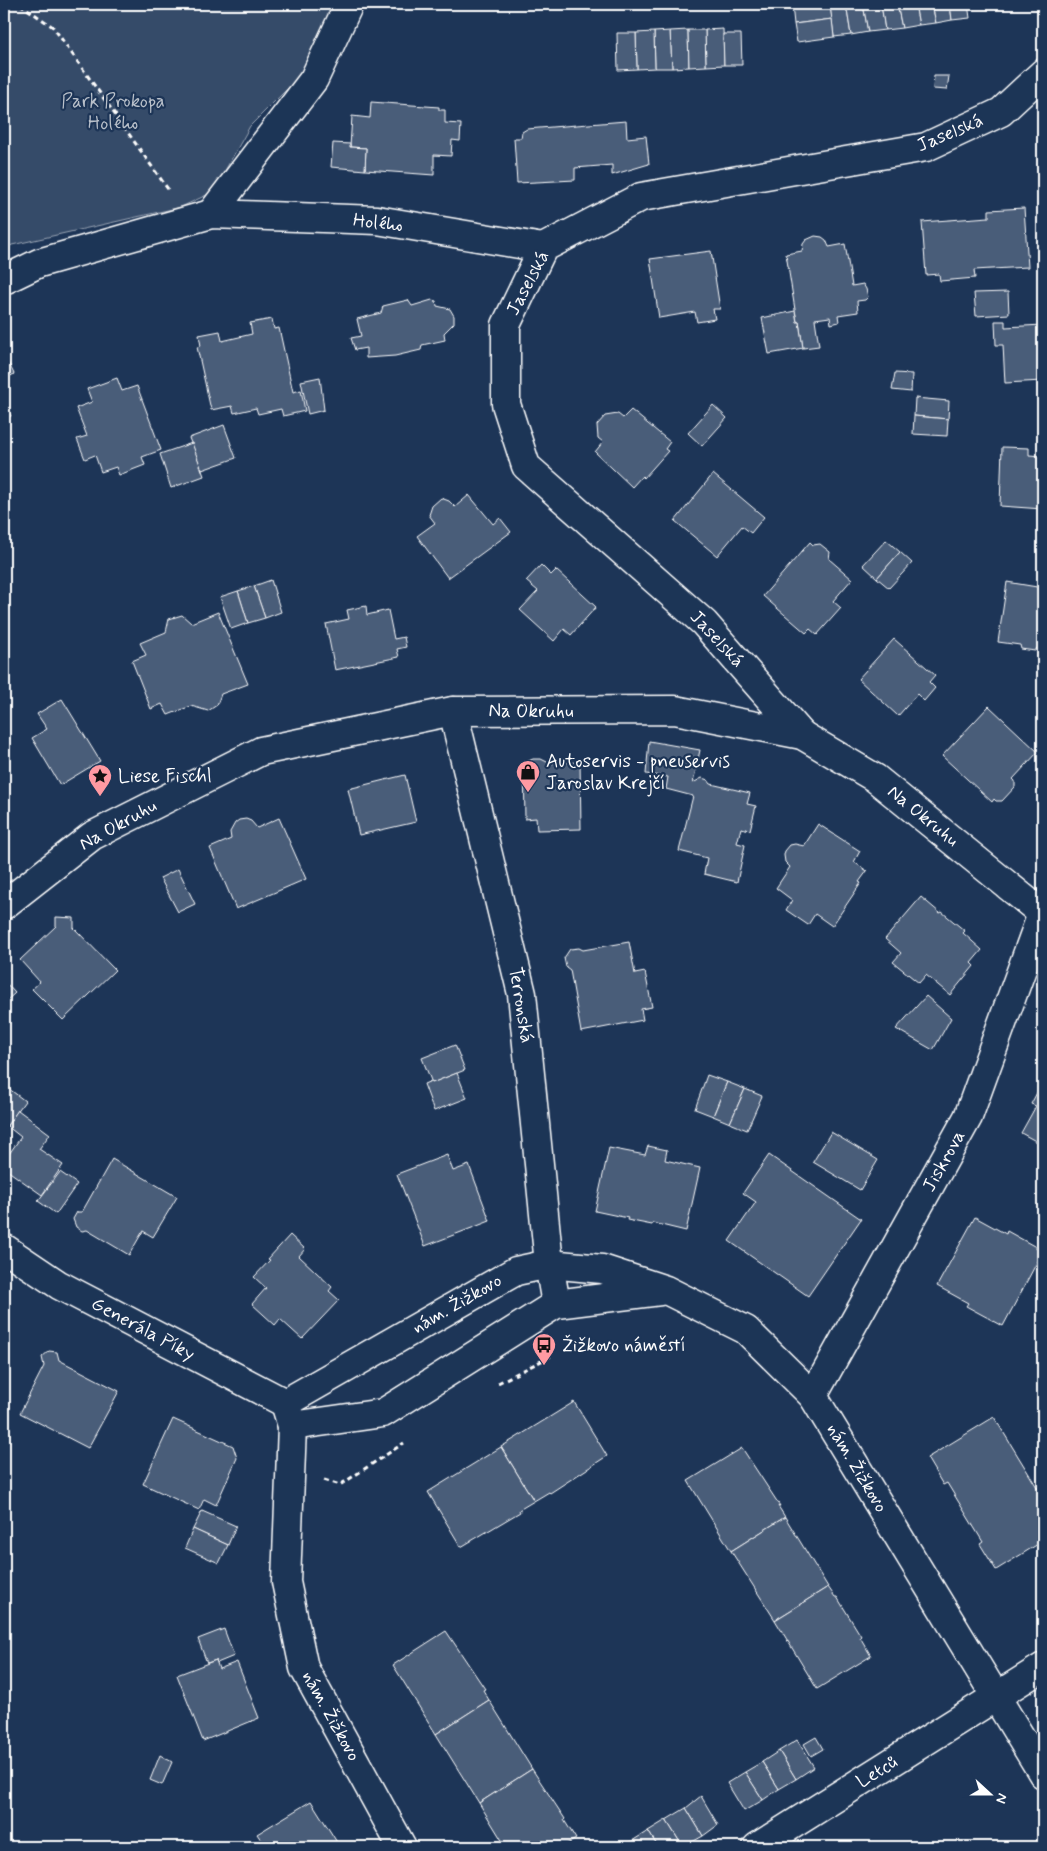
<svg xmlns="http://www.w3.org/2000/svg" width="1047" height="1851" font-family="Mynerve,sans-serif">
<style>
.green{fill:#364b69;stroke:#9aa5b4}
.building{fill:#4a5d79;stroke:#fff}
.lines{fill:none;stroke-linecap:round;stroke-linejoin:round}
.minor-casing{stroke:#fff;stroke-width:31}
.path{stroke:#fff;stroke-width:3;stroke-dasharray:5 4;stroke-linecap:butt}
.minor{stroke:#1d3557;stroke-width:28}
.labels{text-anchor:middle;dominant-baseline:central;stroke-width:4.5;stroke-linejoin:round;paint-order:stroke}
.park-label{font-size:19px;fill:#b9c0ca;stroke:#1d3557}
.street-label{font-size:19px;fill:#fff;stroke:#1d3557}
.poi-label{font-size:19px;fill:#fff;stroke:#1d3557;text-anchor:start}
</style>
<rect width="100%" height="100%" fill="#1d3557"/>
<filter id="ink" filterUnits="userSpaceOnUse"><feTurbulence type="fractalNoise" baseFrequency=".02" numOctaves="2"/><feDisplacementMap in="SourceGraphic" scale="10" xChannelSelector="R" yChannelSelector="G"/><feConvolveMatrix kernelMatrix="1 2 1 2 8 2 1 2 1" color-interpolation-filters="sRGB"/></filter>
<g filter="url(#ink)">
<path class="green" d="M4,4H335L315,61L250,126L213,192L181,207L12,245L4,250Z"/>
<g class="building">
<path d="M803,4H830L832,19L794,24L792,5Z"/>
<path d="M830,4H846L851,35L834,37Z"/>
<path d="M846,4H863L868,32L851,35Z"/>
<path d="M863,4H881L885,30L868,32Z"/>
<path d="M881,4H897L902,28L885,30Z"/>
<path d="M897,4H915L919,25L902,28Z"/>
<path d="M915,4H932L936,23L919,25Z"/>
<path d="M932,4H950L952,20L936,23Z"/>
<path d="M950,4H968L970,18L952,20Z"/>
<path d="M832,19L834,37L797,42L794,24Z"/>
<path d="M723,29L724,65L706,66L705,30Z"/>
<path d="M688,30L689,67L672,68L670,31Z"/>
<path d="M688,30H705L706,66L689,67Z"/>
<path d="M670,31L672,68H655L654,32Z"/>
<path d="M654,32L655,68L637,69L636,33Z"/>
<path d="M617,33H636L637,69L618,70Z"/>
<path d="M723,34H741L742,65H724Z"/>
<path d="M934,76H949L947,90L933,89Z"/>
<path d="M371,102L439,107V110H445V123L461,124L460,141L452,140L451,156L434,155V175L365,170L366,148L350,147L352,116L370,118Z"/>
<path d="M626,121L627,138L646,136L649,164L612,175V165L575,168V180L517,183L514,138H521L522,132L527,129Z"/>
<path d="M333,143L350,144V147L366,148L365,170L331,167Z"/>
<path d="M1024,208L1028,267L974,270L975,278L940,281L939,274L926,275L922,222L989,217V210Z"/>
<path d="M815,236L822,237L826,240L829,247L845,244L852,286L863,284L866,289L868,297L865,300L857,301L858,312L838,315L839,322L831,324L830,317L815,319L819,346L803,348L799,322H797L786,254L802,251L803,244L806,240Z"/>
<path d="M711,251L720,309H713L715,319L697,322L695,312L659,318L650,259Z"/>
<path d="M1008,292L1009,314L976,316L974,293Z"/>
<path d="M408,300L412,306L432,300L436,301L437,306L450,309L454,316V323L444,333L445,340L422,345L421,350L395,356L366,358V348L355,350L351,338L361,336L357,319L381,313L383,306Z"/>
<path d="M795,311L797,322H799L803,348L769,354L762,318Z"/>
<path d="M272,319L274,329L279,328L293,392L301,390L305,411L283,416L281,409L258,414L256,408L234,413L232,406L211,410L197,347L201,346L199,335L220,331L222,341L252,334L250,323Z"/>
<path d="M995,321H1005V327L1043,325V381L1005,383L1003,345H996Z"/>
<path d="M4,354L14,374L4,380Z"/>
<path d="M895,373L912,374L911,392L892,390Z"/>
<path d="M320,377L324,410L308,414L301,381Z"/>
<path d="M117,378L122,391L137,386L161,450L142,457L145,465L119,475L116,467L101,472L95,455L85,459L77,439L87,436L76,408L92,402L87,389Z"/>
<path d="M915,398L949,401L948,419L914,416Z"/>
<path d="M4,402L11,416L4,421Z"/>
<path d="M713,405L727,418L702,446L688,433Z"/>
<path d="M631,410L670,442L665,449L668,451L644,478L642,476L632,487L595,452L603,442L598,438L597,425L605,416L618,414L623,418Z"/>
<path d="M914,416L948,419L947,436L913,434Z"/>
<path d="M224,425L236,458L202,470L189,438Z"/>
<path d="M192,443L204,476L171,488L160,454Z"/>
<path d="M1002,447L1029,448V455L1043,456V509L1000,506Z"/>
<path d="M713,474L764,517L751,533L742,526L717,556L675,521Z"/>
<path d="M469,495L493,524L500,518L511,532L448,578L417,536L435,523L429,515L432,506L441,498L449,501L455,507Z"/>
<path d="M886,540L900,552L877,578L863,565Z"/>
<path d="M810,542L813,545L820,544L830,552L829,559L852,579L833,601L841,608L817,635L810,629L806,633L763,596Z"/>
<path d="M900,552L912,563L889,588L877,578Z"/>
<path d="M541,565L551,575L556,570L596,607L571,635L564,629L554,641L520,610L538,591L526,581Z"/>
<path d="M271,580L281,612L265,618L254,586Z"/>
<path d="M1007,582L1043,588V649L1037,648L1035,651L1021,649L1020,645L998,642Z"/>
<path d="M254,586L265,618L248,623L238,591Z"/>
<path d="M238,591L248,623L231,629L220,597Z"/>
<path d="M366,606L367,615L388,610L394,639L404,637L406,647L397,649L399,657L335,670L326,624L349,619L347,610Z"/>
<path d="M218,612L248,684L221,694L217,705L208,711L191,706L168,715L162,704L151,709L132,661L146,655L140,643L166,632L169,619L182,615L191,623Z"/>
<path d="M894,639L935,675L929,682L935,688L924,701L917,694L898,716L858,679Z"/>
<path d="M62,699L100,761L60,785L32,738L47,729L37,714Z"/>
<path d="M989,706L1038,752L1013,779L1015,781V787L1002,801H996L994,799L992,802L942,756Z"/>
<path d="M649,741L700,750L693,783L702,778L708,780L711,784L750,793L747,804L756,806L750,830L741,828L737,843L745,845L737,882L704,874L707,858L679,851L693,796L666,789L668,777L646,774Z"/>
<path d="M533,759H541L549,763L580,762L581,829L537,830L536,818L525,819L524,763Z"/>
<path d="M405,775L416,822L359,835L348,789Z"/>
<path d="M279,818L306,879L236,909L210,848L231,839L230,832L235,823L239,820L246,819L251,821L257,828Z"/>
<path d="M818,824L860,851L854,862L867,871L859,882L861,883L832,926L815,914L808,925L786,910L792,900L776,888L790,867L785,862L784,855L785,851L790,845L795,844L804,846Z"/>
<path d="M178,869L195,904L178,912L160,878Z"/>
<path d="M921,897L940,913L942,912L965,931L963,933L982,950L971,963L974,966L950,995L926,975L919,983L893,962L901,953L885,939Z"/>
<path d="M56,917L74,918V928L115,970L63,1020L32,989L40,982L20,960L56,926Z"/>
<path d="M629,942L635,974L645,972L652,1007L641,1009L643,1020L581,1032L570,970L566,967L564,958L570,949L579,948L583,950Z"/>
<path d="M4,981L15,993L4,1003Z"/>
<path d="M926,996L951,1018L933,1050L896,1029Z"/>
<path d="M455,1045L465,1070L432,1083L422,1058Z"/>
<path d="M457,1073L467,1098L434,1111L424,1084L431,1081L432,1083Z"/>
<path d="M707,1075L727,1082L713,1116L695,1109Z"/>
<path d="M727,1082L745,1089L730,1123L713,1116Z"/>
<path d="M4,1085L25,1101L5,1128L4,1127Z"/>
<path d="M1041,1085L1043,1086V1145L1021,1133L1036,1106L1031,1104Z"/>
<path d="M745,1089L762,1096L747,1130L730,1123Z"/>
<path d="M18,1110L50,1134L39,1149L63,1165L42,1195L4,1168V1161L21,1137L7,1126Z"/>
<path d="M831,1132L878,1160L860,1190L813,1162Z"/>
<path d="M648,1146L667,1150L665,1160L700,1168L686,1231L653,1223L652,1225L627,1220L628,1218L595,1211L609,1148L645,1155Z"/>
<path d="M447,1155L453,1171L469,1165L490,1221L425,1246L397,1174Z"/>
<path d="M769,1155L861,1219L808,1296L729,1241L756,1202L743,1193Z"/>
<path d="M112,1159L177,1197L153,1237L143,1231L129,1255L87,1230L82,1231L76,1227L73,1219L77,1212H82Z"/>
<path d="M60,1172L77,1184L56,1214L38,1201Z"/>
<path d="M975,1217L1006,1234L1007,1231L1043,1251L1003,1326L966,1306L968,1303L937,1286Z"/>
<path d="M290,1235L305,1249L299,1256L332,1287L329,1291L339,1300L302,1339L280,1319L275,1325L252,1304L266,1288L254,1277L270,1260L268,1259Z"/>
<path d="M49,1351L57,1352L59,1360L119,1391L88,1448L20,1413L44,1366L42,1357Z"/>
<path d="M574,1402L607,1456L550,1493L549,1492L534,1501L501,1447Z"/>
<path d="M994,1417L1043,1497V1541L996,1570L980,1544L983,1542L947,1483L943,1485L927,1458Z"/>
<path d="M173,1419L233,1446L237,1458L216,1505L204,1499L199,1510L143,1484Z"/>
<path d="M501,1447L534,1501L519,1510L520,1512L461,1547L428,1492Z"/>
<path d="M742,1448L780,1506H778L785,1517L731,1551L688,1481Z"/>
<path d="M202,1511L236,1526L228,1545L193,1529Z"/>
<path d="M785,1517L828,1587L775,1620L731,1551Z"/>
<path d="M193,1529L228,1545L219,1563L185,1548Z"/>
<path d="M828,1587L835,1597H837L861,1636L860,1637L871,1656L817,1689L775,1620Z"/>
<path d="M224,1629L234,1656L217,1663L216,1660L207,1663L198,1639Z"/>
<path d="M446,1631L485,1689L483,1690L489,1700L436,1734L393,1665Z"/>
<path d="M216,1660L219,1669L237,1662L259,1718L203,1741L177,1675Z"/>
<path d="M489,1700L532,1769L479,1803L436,1734Z"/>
<path d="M816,1737L823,1749L811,1756L804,1744Z"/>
<path d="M797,1740L814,1767L796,1779L779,1751Z"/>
<path d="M779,1751L796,1779L779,1789L762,1762Z"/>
<path d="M160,1755L172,1762L162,1785L150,1780Z"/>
<path d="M762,1762L779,1789L763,1800L745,1772Z"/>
<path d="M532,1769L565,1819L564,1820L576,1839L562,1847H506L479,1803Z"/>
<path d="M745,1772L763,1800L744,1811L727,1783Z"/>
<path d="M701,1796L718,1825L703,1836L686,1808Z"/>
<path d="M311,1801L340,1847H266L257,1834Z"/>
<path d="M686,1808L703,1836L683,1847L666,1820Z"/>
<path d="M666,1820L683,1847H658L648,1831Z"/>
<path d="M648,1831L658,1847H635L632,1841Z"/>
<path d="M632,1841L635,1847H622Z"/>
</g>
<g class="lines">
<g class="minor-casing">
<g id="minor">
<path d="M211,214L314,79L349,4"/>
<path d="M4,280L39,263L211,214L377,220L543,248"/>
<path d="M453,711L522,994L549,1264L556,1304"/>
<path d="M802,735L704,623L526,466L506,404V325L543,248L641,197L926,147L1001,112L1043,73"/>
<path d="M4,905L92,836L261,751L453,711L675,710L802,735L875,778L1043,914"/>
<path d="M4,1248L59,1285L285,1403"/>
<path d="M813,1396L968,1117L1043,911"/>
<path d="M285,1403L516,1271L549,1264L602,1269L666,1290L746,1330L813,1396L1043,1774"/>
<path d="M285,1403L292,1426L286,1582L304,1668L402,1847"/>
<path d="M292,1426L383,1413L556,1304L660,1291"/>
<path d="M757,1847L1043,1667"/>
</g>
</g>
<g class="path">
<path d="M20,4L53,27L170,192"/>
<path d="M498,1383L553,1355"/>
<path d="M324,1480L340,1485L404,1443"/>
</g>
<use href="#minor" class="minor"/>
</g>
</g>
<defs>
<g id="shop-pin" transform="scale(1.25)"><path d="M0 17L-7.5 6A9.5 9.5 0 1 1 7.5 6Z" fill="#ff9aa2" stroke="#1d3557"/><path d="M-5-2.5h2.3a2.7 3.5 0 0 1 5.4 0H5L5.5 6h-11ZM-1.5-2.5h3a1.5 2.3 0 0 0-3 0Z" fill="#111"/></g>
<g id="sight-pin" transform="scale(1.25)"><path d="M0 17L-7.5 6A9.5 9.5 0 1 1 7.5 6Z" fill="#ff9aa2" stroke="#1d3557"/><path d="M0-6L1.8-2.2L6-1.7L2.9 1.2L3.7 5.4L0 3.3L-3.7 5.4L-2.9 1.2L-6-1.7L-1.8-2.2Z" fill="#111"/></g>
<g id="bus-pin" transform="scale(1.25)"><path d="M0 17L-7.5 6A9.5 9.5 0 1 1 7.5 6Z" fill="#ff9aa2" stroke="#1d3557"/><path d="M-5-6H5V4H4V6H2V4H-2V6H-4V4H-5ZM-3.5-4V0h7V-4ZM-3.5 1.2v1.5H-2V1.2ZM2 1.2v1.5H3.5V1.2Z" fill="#111"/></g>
</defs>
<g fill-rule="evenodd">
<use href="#shop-pin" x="528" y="772"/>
<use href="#sight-pin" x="100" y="776"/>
<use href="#bus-pin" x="544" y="1345"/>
</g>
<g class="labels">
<g class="park-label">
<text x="113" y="101">Park Prokopa<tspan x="113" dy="22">Holého</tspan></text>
</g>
<g class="street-label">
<text transform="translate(950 133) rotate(-23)">Jaselská</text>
<text transform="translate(378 223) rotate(6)">Holého</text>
<text transform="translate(528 283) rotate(-62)">Jaselská</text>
<text transform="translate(717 639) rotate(47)">Jaselská</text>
<text x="531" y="711">Na Okruhu</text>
<text transform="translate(923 816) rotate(39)">Na Okruhu</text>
<text transform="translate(118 825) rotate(-29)">Na Okruhu</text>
<text transform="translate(521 1005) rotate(81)">Terronská</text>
<text transform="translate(944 1161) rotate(-61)">Jiskrova</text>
<text transform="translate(457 1304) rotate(-30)">nám. Žižkovo</text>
<text transform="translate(143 1329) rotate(28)">Generála Píky</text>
<text transform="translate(857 1468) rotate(59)">nám. Žižkovo</text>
<text transform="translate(331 1716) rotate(61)">nám. Žižkovo</text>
<text transform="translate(877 1772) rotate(-32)">Letců</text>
</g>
<g class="poi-label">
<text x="546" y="761">Autoservis - pneuservis<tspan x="546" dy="22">Jaroslav Krejčí</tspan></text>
<text x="118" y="776">Liese Fischl</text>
<text x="562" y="1345">Žižkovo náměstí</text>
</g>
</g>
<rect width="1047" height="1851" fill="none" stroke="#1d3557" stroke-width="20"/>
<rect x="10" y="10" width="1027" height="1831" fill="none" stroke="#fff" stroke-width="2" filter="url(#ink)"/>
<g transform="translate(990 1794) rotate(111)" stroke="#1d3557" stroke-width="4" paint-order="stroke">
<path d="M0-4L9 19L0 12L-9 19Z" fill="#ffffff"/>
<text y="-8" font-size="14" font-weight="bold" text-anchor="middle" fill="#ffffff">N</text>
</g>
</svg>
